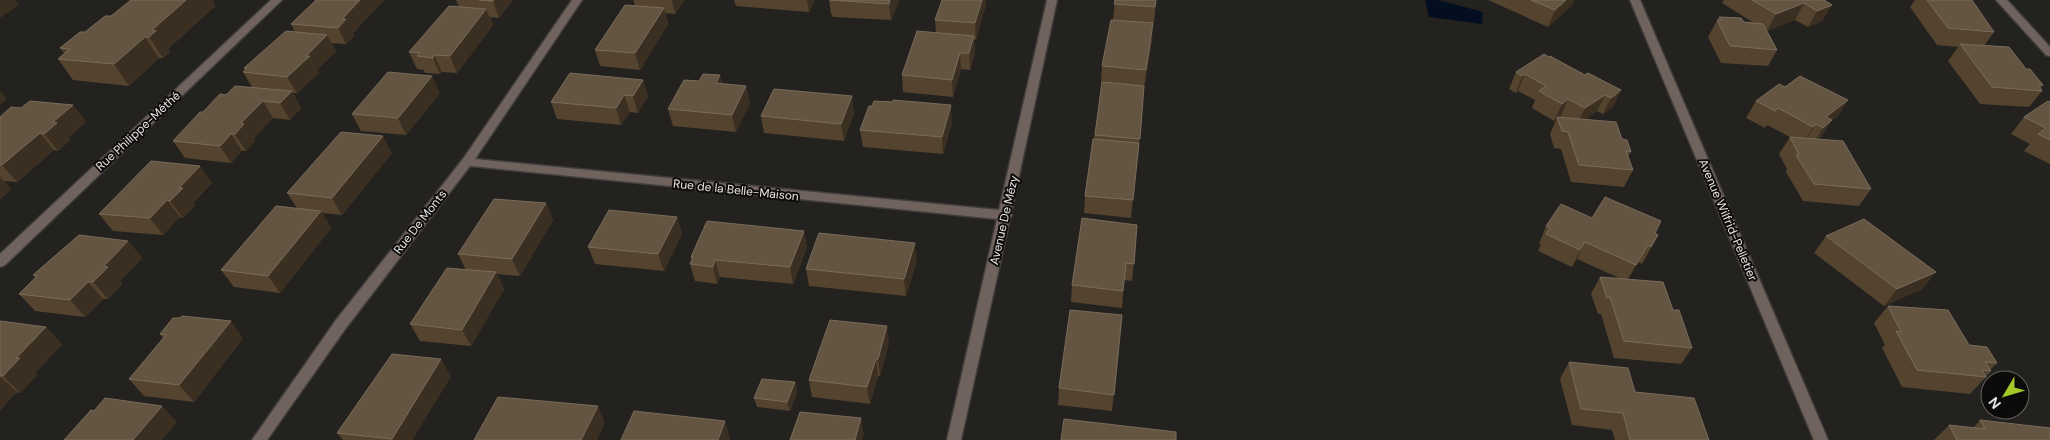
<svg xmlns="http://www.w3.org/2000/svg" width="2050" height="440" font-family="'DM Sans',sans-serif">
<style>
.water{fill:#030e21}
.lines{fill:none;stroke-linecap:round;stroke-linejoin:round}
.minor-casing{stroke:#3f3d3b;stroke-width:3}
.minor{fill:#70635d;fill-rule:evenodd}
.wall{fill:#54432f}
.shaded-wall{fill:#3a2f20}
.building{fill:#645542;stroke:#796c5c}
.labels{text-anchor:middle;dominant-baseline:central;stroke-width:4;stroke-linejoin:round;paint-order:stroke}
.street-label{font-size:12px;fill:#e8e6e4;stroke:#0d0b0a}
</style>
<rect width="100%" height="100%" fill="#24221f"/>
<path class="water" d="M1425,0H1438L1483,12L1482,24L1429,17Z"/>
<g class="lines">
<g class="minor-casing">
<g id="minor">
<path d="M271,0H282L5,265L0,267V254Z"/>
<path d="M572,0H582L475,159L999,210L1047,0H1057L1011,213L1012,215L1010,218L961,440H947L997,219L470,166L346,328L267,440H252L336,320L463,159Z"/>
<path d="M1630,0H1640L1828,440H1814Z"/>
<path d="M1996,0H2007L2050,47V56L2046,55Z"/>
</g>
</g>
<use href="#minor" class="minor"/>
</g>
<g class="wall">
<path d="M131,0H212L215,6L168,49L170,52L163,58H159L129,86L73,80L58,59L64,53L60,48L111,16Z"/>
<path d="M316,0H384L353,33L354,36L346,44L331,43L336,51L317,70L319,73L297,93H293L301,108L290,120L273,118L254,138L255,141L246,151H242L231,163L185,158L173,141L203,112L226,95L252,87L243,72L245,70L244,68L295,32L291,24Z"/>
<path d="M456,0H513L499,18L490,17L493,25L457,73L442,72L440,74L425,73L424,70L417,69L409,52L459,7Z"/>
<path d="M633,0H684L675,14L665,13L668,24L640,70L600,66L595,50L635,5Z"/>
<path d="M734,0H815L809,12L736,6Z"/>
<path d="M829,0H899L891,20L833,17L832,14H831Z"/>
<path d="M1115,0H1156L1154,23L1142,22L1152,40L1144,87L1138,156H1137L1131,218L1084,213L1085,196L1094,139L1102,82H1101L1102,66L1113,20Z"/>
<path d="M1488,0H1574L1572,5L1548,27Z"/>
<path d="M1724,0H1824L1832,5L1822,21L1808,27L1795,20L1767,30L1777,50L1768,66L1721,63L1708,37L1719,17L1744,22L1754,23L1722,3Z"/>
<path d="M1915,0H1972L1994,32L1984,46L2026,69L2043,85L2041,88L2042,91L2029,107L1980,104L1948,61L1958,47L1937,45L1910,7Z"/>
<path d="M986,4L976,40H974L975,53L970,70L961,69L953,97L903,92L902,75L936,33L935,20Z"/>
<path d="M1516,72L1621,90L1613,107L1603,114L1597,111L1586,119L1622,139L1631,152L1628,157L1633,170L1624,187L1571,182L1561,149L1554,148L1550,134L1556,120L1554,121L1532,108L1535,100L1518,91L1516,93L1509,89Z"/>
<path d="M643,80L648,96L638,113L630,112L621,125L557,119L551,102Z"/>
<path d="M723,84L746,86L750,103L736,132L673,126L668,109Z"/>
<path d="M1785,87L1848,100L1837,117L1832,120L1821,137L1819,139L1871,189L1859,206L1803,201L1786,172L1787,169L1779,154L1790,137L1767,125L1765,128L1746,118L1756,101Z"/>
<path d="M440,93L406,135L361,131L352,114Z"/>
<path d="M2050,102V164L2024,151L2030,144L2011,134L2024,117Z"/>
<path d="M73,105L86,122L68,138L70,140L58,151L54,150L17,182L4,181L11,189L0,199V117L21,108Z"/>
<path d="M854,113L844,141L764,133L761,116Z"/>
<path d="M952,122L943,154L863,147L860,130Z"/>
<path d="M392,153L342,215L322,213L331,228L280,293L234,287L221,270L297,208L287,193Z"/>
<path d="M212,183L193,203L195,205L183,218L180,217L163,235L113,231L99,214Z"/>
<path d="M546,203L553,220L520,276L497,274L504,289L471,346L420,341L410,324L466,270L458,254Z"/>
<path d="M677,217L682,234L664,271L595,264L588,247Z"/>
<path d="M1592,218L1655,233L1658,235L1642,264L1638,262L1628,279L1673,310L1692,348L1681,364L1614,358L1601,314H1598L1591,294L1600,277L1619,278L1577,259L1572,267L1538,251L1541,245L1539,244L1546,226Z"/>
<path d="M1137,225L1132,281L1124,280L1122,308L1071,302L1072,285Z"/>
<path d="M804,231L807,248L793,284L720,277L717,284L695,281L690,264L692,260L691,257Z"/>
<path d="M1826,236L1936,272L1922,289L1884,306L1814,253Z"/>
<path d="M128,241L142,258L120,281L122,284L108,299H103L85,317L35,311L19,294L36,278L33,275Z"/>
<path d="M917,260L906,296L809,286L806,269Z"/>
<path d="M1888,306L1969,345L1997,363L1990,370L1991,371L1986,377L1970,394L1902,387L1882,348L1885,345L1874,323Z"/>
<path d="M1122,315L1112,411L1058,405L1059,388Z"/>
<path d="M0,321L62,344L35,373L37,375L20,393L17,392L0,410Z"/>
<path d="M160,334L243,338L194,402L144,396L129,379L163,338Z"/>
<path d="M889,343L880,376H878L870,404L812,397L809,380Z"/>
<path d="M1569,362L1635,392L1709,440H1615L1612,430L1572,425L1560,379Z"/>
<path d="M451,376L412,440H343L337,433Z"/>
<path d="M795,382L797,392L790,411L757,407L754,398Z"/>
<path d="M1980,420L2050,440H1934L1949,425L1973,428Z"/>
</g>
<g class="shaded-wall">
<path d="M0,0H15L19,5L0,18Z"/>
<path d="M186,0H212L215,6L168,49L170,52L163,58L149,37L152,30Z"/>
<path d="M360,0H384L353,33L354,36L346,44L338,28L342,19Z"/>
<path d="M494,0H513L499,18L493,1Z"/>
<path d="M672,0H684L675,14Z"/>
<path d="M807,0H815L809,12Z"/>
<path d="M890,0H899L891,20L889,4Z"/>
<path d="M982,0H986V4L976,40L975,23Z"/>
<path d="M1566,0H1574L1572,5L1548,27L1555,10Z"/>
<path d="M1804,3L1795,20L1767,31L1776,14Z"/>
<path d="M1832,5L1822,21L1808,27L1817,11Z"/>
<path d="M664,8L668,24L640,70L635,53Z"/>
<path d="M486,9L493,25L457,73L450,56Z"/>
<path d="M1153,23L1152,40L1145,87L1146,70Z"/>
<path d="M327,35L336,51L317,70L319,73L297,93L287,77Z"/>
<path d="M974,36L975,53L970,70L969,53Z"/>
<path d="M145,37L159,58L129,86L114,64Z"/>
<path d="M960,53L961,69L953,97L952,80Z"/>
<path d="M434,55L442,72L440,74L433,58Z"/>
<path d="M1525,74L1518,91L1516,93L1522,76Z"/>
<path d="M720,75L724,92L716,83Z"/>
<path d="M432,76L440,93L406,135L398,118Z"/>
<path d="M643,80L648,96L638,113L633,96Z"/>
<path d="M746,86L750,103L736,132L732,115Z"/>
<path d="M1621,90L1613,107L1603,114L1611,98Z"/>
<path d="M0,91L7,99L0,105Z"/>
<path d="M292,91L301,108L290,120L280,103Z"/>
<path d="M624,95L630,112L621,125L616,108Z"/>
<path d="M1605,95L1597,111L1577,125L1585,108Z"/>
<path d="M852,96L854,113L844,141L841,124Z"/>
<path d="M1568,99L1561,116L1558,118L1557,117L1556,120L1554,121L1562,104Z"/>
<path d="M1848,100L1837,117L1831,121L1832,120L1821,137L1812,145L1823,128L1826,117Z"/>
<path d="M263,101L273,118L254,138L255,141L246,151L235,134L241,123Z"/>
<path d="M73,105L86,122L68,138L70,140L58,151L44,134L53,122Z"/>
<path d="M951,105L952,122L943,154L942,137Z"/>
<path d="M1816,124L1805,141L1802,144L1813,127Z"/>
<path d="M40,133L54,150L17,182L2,165Z"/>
<path d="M231,134L242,151L231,163L220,146Z"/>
<path d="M383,136L392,153L342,215L332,198Z"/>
<path d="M200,166L212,183L193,203L195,205L183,218L170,201L179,188Z"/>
<path d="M0,177L11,189L0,199Z"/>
<path d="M167,200L180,217L163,235L150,218Z"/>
<path d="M546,203L553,220L520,276L512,259Z"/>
<path d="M321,211L331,228L280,293L268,276Z"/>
<path d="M677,217L682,234L664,271L658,254Z"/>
<path d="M804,231L807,248L793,284L790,267Z"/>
<path d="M128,241L142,258L120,281L122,284L108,299L93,282L104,266Z"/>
<path d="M1585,242L1577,259L1572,267L1580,250Z"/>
<path d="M915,243L917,260L906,296L904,279Z"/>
<path d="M715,260L720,277L717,284L713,267Z"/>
<path d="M496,272L504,289L471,346L462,330Z"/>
<path d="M1936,272L1922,289L1884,306L1897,289Z"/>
<path d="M88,282L103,299L85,317L70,300Z"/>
<path d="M231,321L243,338L194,402L179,385Z"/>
<path d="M887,326L889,343L880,376L878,359Z"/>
<path d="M46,327L62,344L35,373L37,375L20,393L3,376L16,358Z"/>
<path d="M441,359L451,376L412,440H393L392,439Z"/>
<path d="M876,359L878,376L870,404L867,387Z"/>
<path d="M0,376L17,392L0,410Z"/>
<path d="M795,382L797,392L790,411L787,402Z"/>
<path d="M162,406L177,422L162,440H133Z"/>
<path d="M598,406L605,423L597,440H581Z"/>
<path d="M861,418L864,435L862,440H855Z"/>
<path d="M725,421L730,438V440H718Z"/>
</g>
<g class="building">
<path d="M131,0H186L152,30L156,31L149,37H145L114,64L58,59L70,49L60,48L80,32H85L105,16H111Z"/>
<path d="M316,0H360L342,19H346L338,28L291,24Z"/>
<path d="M479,0H494L493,1Z"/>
<path d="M830,0H890L889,4Z"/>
<path d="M942,0H982L975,23L935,20Z"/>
<path d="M1115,0H1156L1155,7L1114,4Z"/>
<path d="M1531,0H1566L1555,10Z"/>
<path d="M1752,0H1824L1832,5L1817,11L1804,3L1776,14Z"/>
<path d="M1927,0H1972L1994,32L1948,28Z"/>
<path d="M625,5L664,8L635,53L595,50Z"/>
<path d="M449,6L486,9L450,56L434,55L433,58L417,56L420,53L409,52Z"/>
<path d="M1719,17L1741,18L1744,22L1763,24L1777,50L1730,46L1717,20H1721Z"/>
<path d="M1111,20L1153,23L1146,70L1102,66Z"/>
<path d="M286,31L327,35L306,56H310L287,77L243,72L247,68H244Z"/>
<path d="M917,31L974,36L969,53H960L952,80L902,75Z"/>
<path d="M1960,44L2009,47L2026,69H2030L2043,85H2038L2042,91L1992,87Z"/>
<path d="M1544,54L1549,57L1550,56L1585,75L1588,73L1621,90L1611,98L1605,95L1585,108L1568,99L1562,104L1539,91L1546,86L1525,74L1522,76L1516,72Z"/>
<path d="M388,72L432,76L398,118L352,114Z"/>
<path d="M570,73L643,80L633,96L624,95L616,108L551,102Z"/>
<path d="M703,74L720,75L716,83L746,86L732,115L668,109L684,80L699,81Z"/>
<path d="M1800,76L1848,100L1826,117L1832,120L1823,128L1816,124L1813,127L1778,108L1775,111L1756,101L1779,84L1785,87Z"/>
<path d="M1102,82L1144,86L1140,139L1095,135Z"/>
<path d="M235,86L292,91L280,103L263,101L241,123L244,124L235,134H231L220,146L173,141L200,112H203L220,94L226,95Z"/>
<path d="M774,89L852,96L841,124L761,116Z"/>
<path d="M893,100L951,105L942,137L860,130L869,106H872L874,101L893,102Z"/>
<path d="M30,101L73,105L53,122L57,123L44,134L40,133L2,165H0V117L11,107L21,108Z"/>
<path d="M2048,101L2050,102V140L2038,134L2046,128L2024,117Z"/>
<path d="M1557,117L1616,122L1622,139L1627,140L1631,152L1626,151L1633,170L1579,165L1568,132L1562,131Z"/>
<path d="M341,132L383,136L332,198L287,193Z"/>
<path d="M1790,137L1843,141L1871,189L1814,184L1796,155H1799Z"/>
<path d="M1093,139L1139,143L1133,200L1085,196Z"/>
<path d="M151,161L200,166L179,188H183L170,201L167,200L150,218L99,214Z"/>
<path d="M1605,197L1661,221L1655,233L1658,235L1651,247L1648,245L1636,265L1585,242L1580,250L1546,234L1550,228L1546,226L1561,204L1592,218Z"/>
<path d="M494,199L546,203L512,259L458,254Z"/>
<path d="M276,206L321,211L268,276L221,270Z"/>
<path d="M609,210L677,217L658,254L588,247Z"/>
<path d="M1082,218L1137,225L1134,264L1126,263L1123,291L1072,285Z"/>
<path d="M1864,219L1936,272L1897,289L1826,236Z"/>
<path d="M707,221L804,231L790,267L715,260L713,267L690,264L693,257H691Z"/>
<path d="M819,233L915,243L904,279L806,269Z"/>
<path d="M79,235L128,241L104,266L108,267L93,282H88L70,300L19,294L37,276L33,275Z"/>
<path d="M447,268L496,272L462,330L410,324Z"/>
<path d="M1600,277L1663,282L1673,310H1679L1692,348L1624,341L1610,297L1607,298Z"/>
<path d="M1888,306L1948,310L1969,345L1987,347L1997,363L1985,362L1991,371L1982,370L1986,377L1917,370L1896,331L1901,332Z"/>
<path d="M1070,310L1122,315L1114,395L1059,388Z"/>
<path d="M182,316L231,321L179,385L129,379L166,335L160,334L173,318H180Z"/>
<path d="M830,320L887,326L878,359H876L867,387L809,380Z"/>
<path d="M0,321L46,327L16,358H20L3,376H0Z"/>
<path d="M392,354L441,359L392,439L337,433Z"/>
<path d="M1569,362L1628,368L1635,392L1694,398L1709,440H1630L1623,413L1581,409Z"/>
<path d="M762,379L795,382L787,402L754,398Z"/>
<path d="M498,397L598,406L581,440H474Z"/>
<path d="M105,398L162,406L133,440H64L91,410L94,411Z"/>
<path d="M634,411L725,421L718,440H621Z"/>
<path d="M800,412L861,418L855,440H790Z"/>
<path d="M1064,419L1176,432V440H1061Z"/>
<path d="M1980,420L2050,428V440H1957L1949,425L1985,429Z"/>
</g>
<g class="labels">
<g class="street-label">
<text transform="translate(138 131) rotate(-43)">Rue Philippe-Méthé</text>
<text transform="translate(736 190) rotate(6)">Rue de la Belle-Maison</text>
<text transform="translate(1004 220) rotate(-77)">Avenue De Mézy</text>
<text transform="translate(1728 220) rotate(67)">Avenue Wilfrid-Pelletier</text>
<text transform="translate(420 222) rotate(-52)">Rue De Monts</text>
</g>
</g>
<g transform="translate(2005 395) rotate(232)"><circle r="24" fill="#0d0b0a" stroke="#656361"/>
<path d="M0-4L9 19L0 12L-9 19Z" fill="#a2c928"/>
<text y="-8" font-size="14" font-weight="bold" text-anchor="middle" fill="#e8e6e4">N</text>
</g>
</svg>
